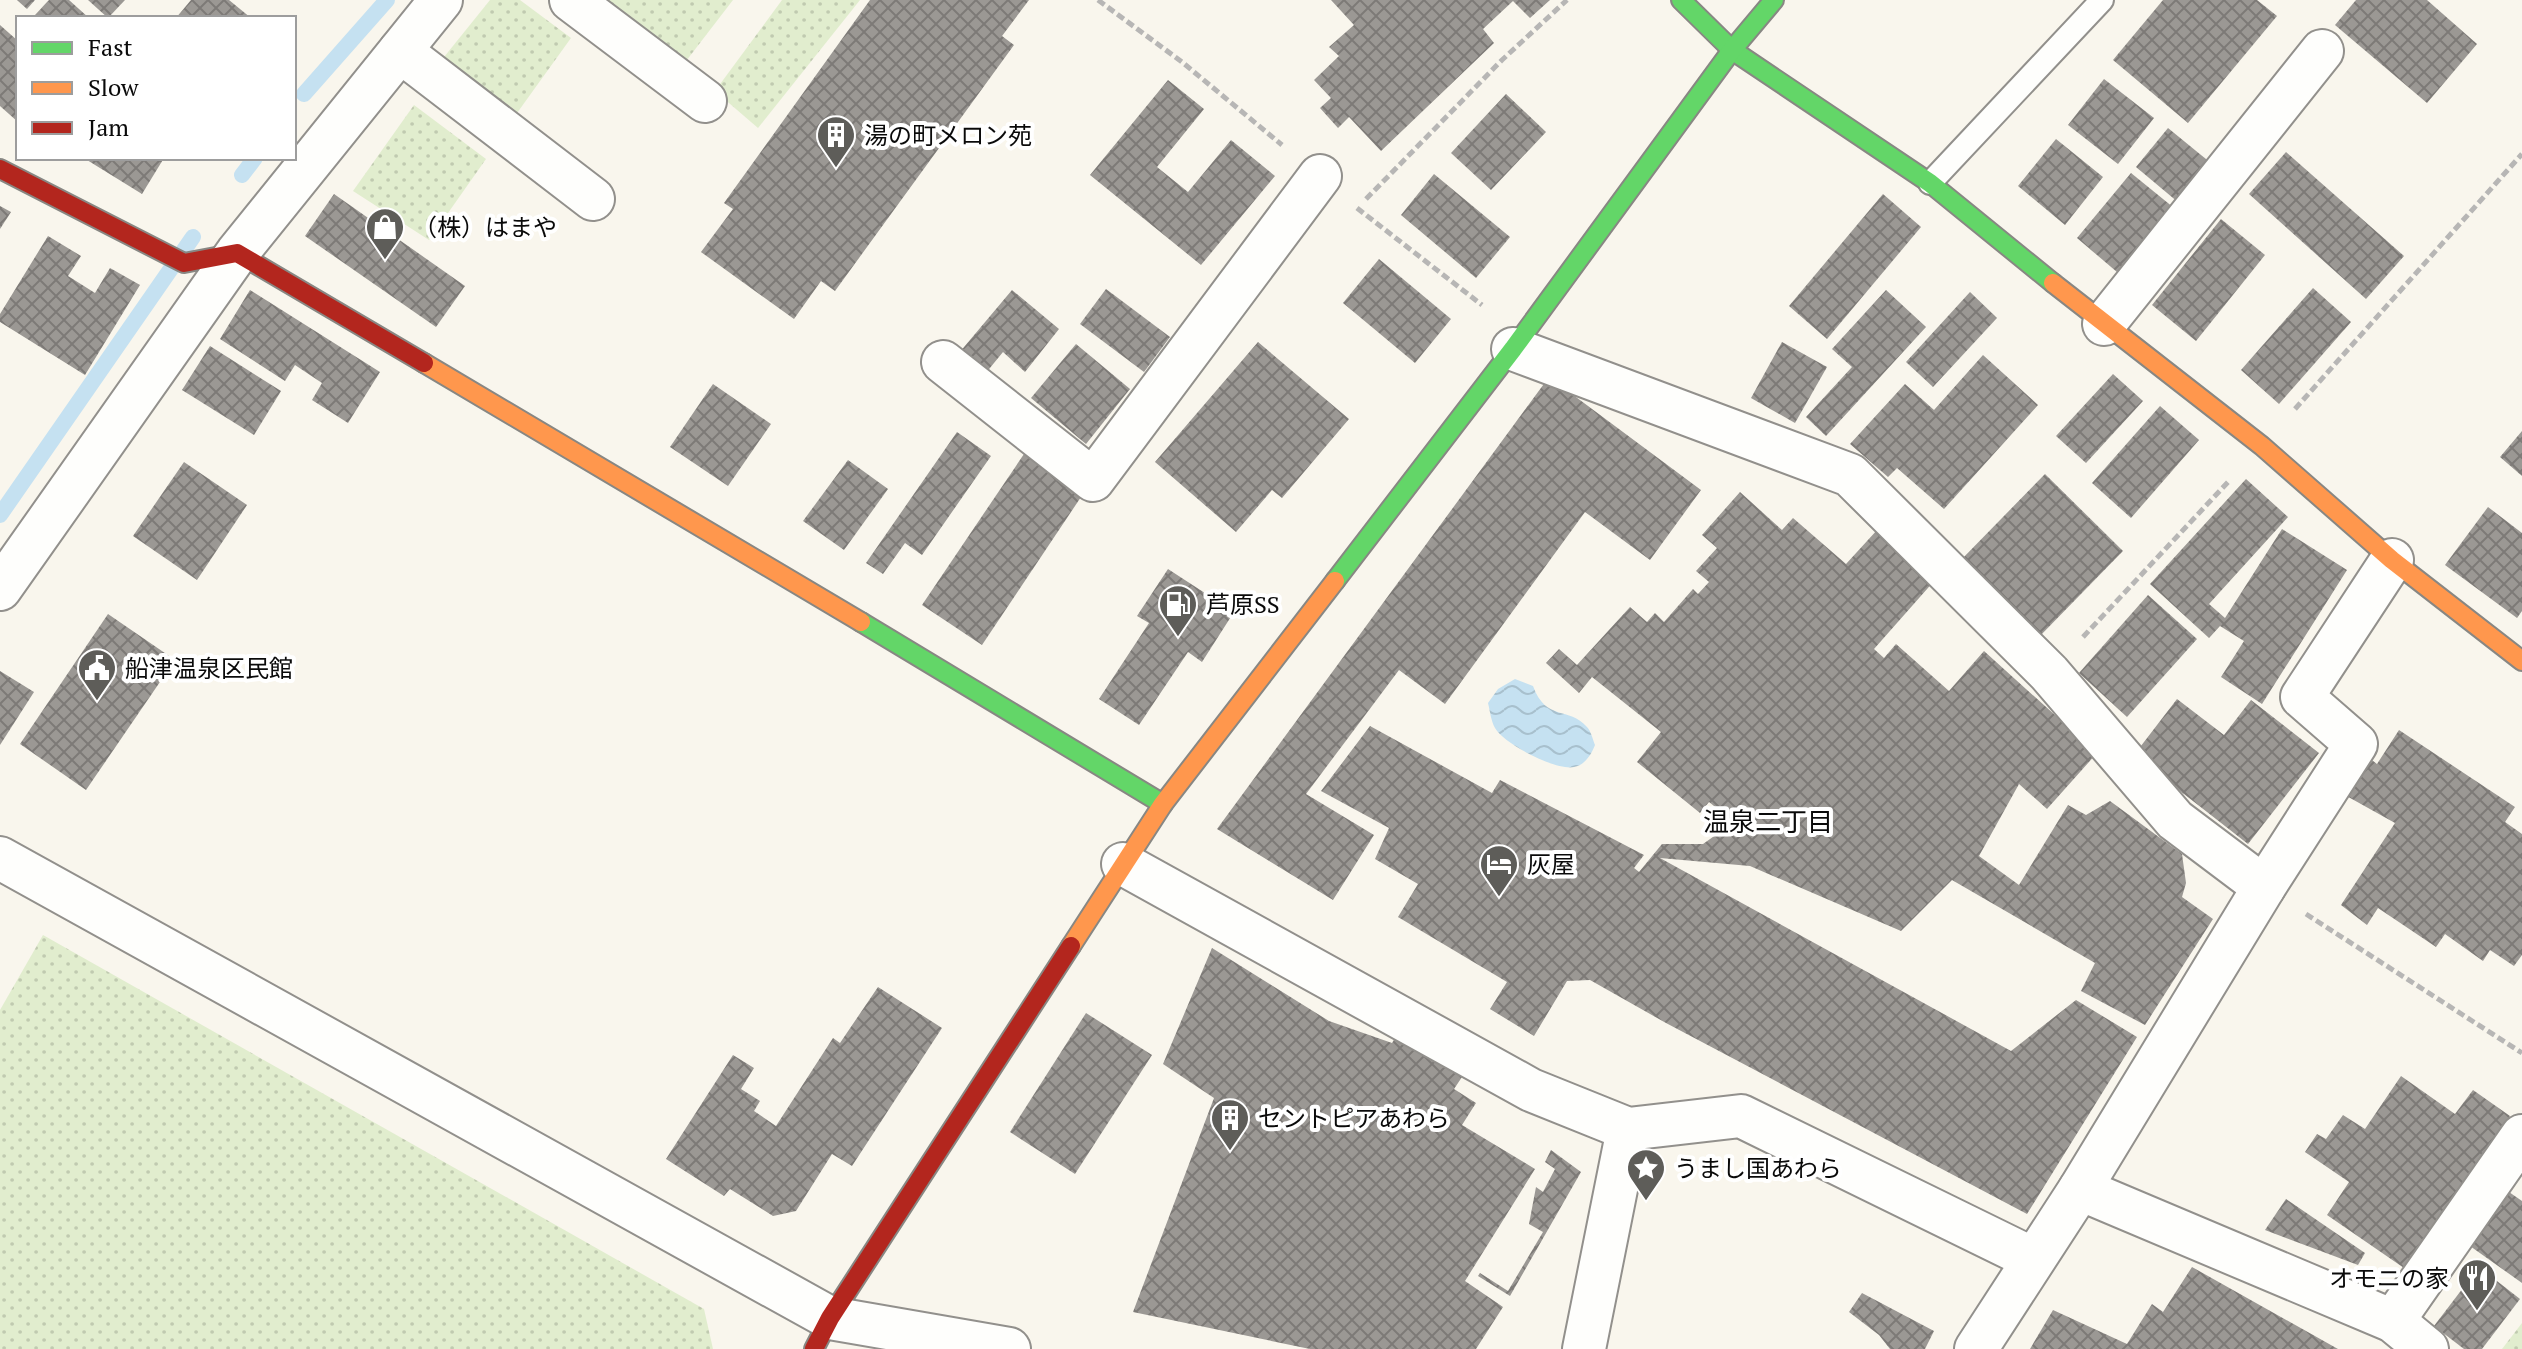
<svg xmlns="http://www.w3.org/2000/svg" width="2522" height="1349" font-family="'PT Serif','Noto Sans JP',serif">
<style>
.grass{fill:url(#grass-dots)}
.water{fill:url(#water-waves)}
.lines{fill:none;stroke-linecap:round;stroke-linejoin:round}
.stream{stroke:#c5e1f1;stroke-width:16}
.building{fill:url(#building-cross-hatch)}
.lane-casing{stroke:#92908c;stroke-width:26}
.street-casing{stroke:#92908c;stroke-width:46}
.fast-casing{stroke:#888783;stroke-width:22}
.slow-casing{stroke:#888783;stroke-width:22}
.jam-casing{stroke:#888783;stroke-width:22}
.path{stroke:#b7b6b5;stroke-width:5;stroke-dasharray:8 4;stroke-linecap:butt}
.lane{stroke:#fefefc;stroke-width:22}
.street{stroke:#fefefc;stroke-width:42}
.fast{stroke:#63d668;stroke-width:18}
.slow{stroke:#ff974d;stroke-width:18}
.jam{stroke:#b3261e;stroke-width:18}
.labels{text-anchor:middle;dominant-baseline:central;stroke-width:8;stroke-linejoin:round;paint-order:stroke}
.poi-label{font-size:24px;fill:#0a0a0a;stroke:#fff;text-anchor:start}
.neighbourhood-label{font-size:26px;fill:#0a0a0a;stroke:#fff}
</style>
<defs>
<pattern id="grass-dots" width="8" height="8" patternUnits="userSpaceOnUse" patternTransform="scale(2)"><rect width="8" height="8" fill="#e1edce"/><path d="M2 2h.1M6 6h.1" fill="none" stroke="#c0cab0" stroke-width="1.8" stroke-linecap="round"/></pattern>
<pattern id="water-waves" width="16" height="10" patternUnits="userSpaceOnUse" patternTransform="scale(2)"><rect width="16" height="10" fill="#c5e1f1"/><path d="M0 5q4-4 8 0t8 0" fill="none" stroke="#a8c0cd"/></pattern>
<pattern id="building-cross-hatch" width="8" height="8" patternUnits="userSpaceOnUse" patternTransform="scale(2)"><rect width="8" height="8" fill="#9b9894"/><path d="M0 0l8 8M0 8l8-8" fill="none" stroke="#7d7a77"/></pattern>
</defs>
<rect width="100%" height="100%" fill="#f9f6ed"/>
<g class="grass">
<path d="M490,0H520L571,38L512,120L436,67Z"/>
<path d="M594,0H733L683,65Z"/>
<path d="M782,0H860L758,128L715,91Z"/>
<path d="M414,105L486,159L429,240L353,191Z"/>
<path d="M43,935L704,1309L713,1349H0V1010Z"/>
<path d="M2522,1323V1349H2502Z"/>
</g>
<path class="water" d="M1515,679L1533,686C1546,722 1569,706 1587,727C1591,731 1593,740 1595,745C1591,755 1585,765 1574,767C1556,771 1504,744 1495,728C1491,721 1490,711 1488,703L1498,689Z"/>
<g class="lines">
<g class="stream">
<path d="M304,94L387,0"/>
<path d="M242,175L255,158"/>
<path d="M0,515L193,237"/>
</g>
</g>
<g class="building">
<path d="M17,0H35L27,9Z"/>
<path d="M49,0H69L89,18H39L35,15Z"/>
<path d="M88,0H125L108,18Z"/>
<path d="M191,0H229L251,18H176Z"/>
<path d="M870,0H1029L1002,36L1014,45L835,291L821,281L794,319L701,252L733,209L724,203Z"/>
<path d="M1331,0H1550L1530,18L1513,1L1483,29L1494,43L1381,151L1349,117L1338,128L1320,108L1331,98L1314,80L1339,56L1329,47L1354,25Z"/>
<path d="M2163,0H2257L2277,16L2188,123L2113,60Z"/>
<path d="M2356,0H2427L2477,44L2427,103L2335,25Z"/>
<path d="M0,25L18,41V122L0,106Z"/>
<path d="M2104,79L2154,118L2118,164L2068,125Z"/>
<path d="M1168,80L1204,109L1157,167L1188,192L1231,140L1275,176L1201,265L1090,175Z"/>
<path d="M1506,94L1546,132L1491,190L1451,153Z"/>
<path d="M2168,128L2212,164L2179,203L2136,167Z"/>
<path d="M2056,139L2103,177L2065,225L2018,186Z"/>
<path d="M2286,152L2404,256L2366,299L2249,194Z"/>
<path d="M89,158H164L142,194L87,160Z"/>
<path d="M2131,173L2179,212L2124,278L2077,238Z"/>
<path d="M1434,174L1510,237L1476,278L1401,215Z"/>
<path d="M334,194L465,286L436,327L305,236Z"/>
<path d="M1883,194L1921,227L1827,339L1789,306Z"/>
<path d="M0,206L11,212L0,229Z"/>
<path d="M2221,219L2265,255L2196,341L2152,305Z"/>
<path d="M48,236L81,256L68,276L95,293L110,268L140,285L85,375L0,322V314Z"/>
<path d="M1379,259L1451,319L1415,363L1343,303Z"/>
<path d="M2313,288L2351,322L2279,404L2241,370Z"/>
<path d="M1106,289L1170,337L1144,372L1080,324Z"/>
<path d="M250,290L380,372L348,423L312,400L322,383L295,365L285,381L220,339Z"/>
<path d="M1012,290L1059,329L1025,372L1003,352L985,374L959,353Z"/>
<path d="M1886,290L1926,327L1826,436L1806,417L1852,367L1832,349Z"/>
<path d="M1970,292L1997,318L1933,387L1906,362Z"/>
<path d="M1258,342L1349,419L1282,498L1272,490L1236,532L1155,462Z"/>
<path d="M1782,342L1827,367L1795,423L1751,398Z"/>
<path d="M1076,344L1130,389L1086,444L1031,398Z"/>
<path d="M210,346L281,391L254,435L182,390Z"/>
<path d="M1983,355L2038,405L1944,509L1897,468L1888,477L1850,444L1905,384L1934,410Z"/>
<path d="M2113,374L2143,401L2086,463L2056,436Z"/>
<path d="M1549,377L1701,490L1650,560L1585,512L1445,704L1399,670L1306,794L1374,835L1333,900L1217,829Z"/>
<path d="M713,384L771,424L728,486L670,447Z"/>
<path d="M2160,406L2199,440L2131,518L2092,483Z"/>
<path d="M2522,431V476L2500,457Z"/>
<path d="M957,432L991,456L922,555L905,543L883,574L866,563Z"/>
<path d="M1024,454L1083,494L982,645L922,605Z"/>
<path d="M848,460L888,489L844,550L803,521Z"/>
<path d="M184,462L247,505L197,580L133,536Z"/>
<path d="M2045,474L2123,551L2037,639L1960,561Z"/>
<path d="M2246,479L2288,517L2209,604L2225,618L2282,529L2347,570L2262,704L2221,677L2244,641L2220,626L2209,638L2150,584Z"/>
<path d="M1740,492L1782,530L1793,518L1846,564L1878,529L1935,580L1874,649L1884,658L1896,644L1949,691L1984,651L2097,753L2047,809L2019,784L1979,856L2019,885L2068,805L2086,815L2110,801L2182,854L2186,883L2182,897L2213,919L2145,1025L2081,991L2095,963L1952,880L1901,931L1750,866L1660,858L2011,1051L2076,1000L2137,1037L2027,1214L1666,1023L1590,980L1567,981L1534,1036L1490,1009L1507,982L1398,917L1418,884L1375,859L1389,828L1321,791L1370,726L1492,793L1500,780L1644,855L1634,868L1639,872L1662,844H1703L1734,822L1709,802L1700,813L1637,762L1661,732L1592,677L1579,693L1546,663L1559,649L1577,665L1630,607L1647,622L1655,613L1664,622L1693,589L1698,594L1709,582L1696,571L1717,548L1702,535Z"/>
<path d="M2488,507L2522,533V611L2517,618L2445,565Z"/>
<path d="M1168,569L1234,612L1202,662L1188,652L1139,725L1099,699L1149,623L1137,616Z"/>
<path d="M2148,595L2197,639L2127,717L2079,673Z"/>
<path d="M108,614L175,660L86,790L20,744Z"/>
<path d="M0,671L34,692L0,745Z"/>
<path d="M2177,699L2224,735L2251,700L2319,753L2248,844L2134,755Z"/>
<path d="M2399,730L2515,807L2505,822L2522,834V955L2514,966L2490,950L2483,961L2445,934L2436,947L2378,908L2367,925L2341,905L2395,823L2343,794L2368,757L2377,764Z"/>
<path d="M1212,948L1329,1021L1392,1043L1402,1027L1468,1068L1454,1089L1476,1103L1462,1125L1535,1169L1465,1281L1503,1307L1476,1349H1310L1133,1312L1214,1098L1163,1064Z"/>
<path d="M878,987L942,1028L852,1166L832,1154L796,1211L773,1216L730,1189L724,1196L666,1159L733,1055L754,1068L741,1089L760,1101L754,1111L776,1126L833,1038L840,1043Z"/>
<path d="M1086,1013L1152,1055L1075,1174L1010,1132Z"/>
<path d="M2401,1076L2455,1114L2473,1090L2510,1116L2404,1268L2327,1215L2349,1182L2305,1152L2317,1134L2326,1139L2343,1115L2365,1129Z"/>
<path d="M1551,1150L1581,1172L1510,1296L1478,1276L1480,1273L1508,1291L1543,1232L1529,1224L1536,1187L1543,1192L1555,1169L1545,1162Z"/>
<path d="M2509,1192L2522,1201V1283L2470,1246Z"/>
<path d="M2286,1199L2365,1253L2358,1265L2265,1230Z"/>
<path d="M2192,1267L2338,1349H2030L2053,1310L2127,1344L2152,1304L2163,1312Z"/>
<path d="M2479,1267L2520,1299L2482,1349H2464L2434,1326Z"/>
<path d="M1862,1293L1934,1331L1925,1349H1890L1879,1335L1849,1312Z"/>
</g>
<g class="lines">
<g class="lane-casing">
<path id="lane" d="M1930,183L2102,0"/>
</g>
<g class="street-casing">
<g id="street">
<path d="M571,0L705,101"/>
<path d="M400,51L593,199"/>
<path d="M2104,324L2322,51"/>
<path d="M1513,349L1850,475L2049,673L2175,820L2264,887"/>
<path d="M943,362L1093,480L1320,176"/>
<path d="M0,589L237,253L441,0"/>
<path d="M0,858L830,1318L1009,1349"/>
<path d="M1123,864L1531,1090L1628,1129L1741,1116L2033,1259"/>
<path d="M2080,1189L2393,1321L2427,1349"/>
<path d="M2393,1321L2522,1136"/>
<path d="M1584,1349L1628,1129"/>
<path d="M1976,1349L2080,1189L2264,887L2356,744L2302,697L2392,560"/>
</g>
</g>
<g class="fast-casing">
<g id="fast">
<path d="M1681,0L1732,50L1930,183L2053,283"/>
<path d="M1335,581L1513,349L1732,50L1774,0"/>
<path d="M861,622L1163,804"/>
</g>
</g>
<g class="slow-casing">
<g id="slow">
<path d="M2053,283L2262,446L2392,560L2522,661"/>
<path d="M424,363L861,622"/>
<path d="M1071,946L1163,804L1335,581"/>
</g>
</g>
<g class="jam-casing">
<g id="jam">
<path d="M0,169L184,263L237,253L424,363"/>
<path d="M814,1349L830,1318L1071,946"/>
</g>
</g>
<g class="path">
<path d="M1098,0L1182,62L1282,145"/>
<path d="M1366,199L1502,60L1567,0"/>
<path d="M1357,208L1482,305"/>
<path d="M2295,409L2522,154"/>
<path d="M2083,637L2229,481"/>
<path d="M2306,914L2522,1053"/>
</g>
<use href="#lane" class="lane"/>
<use href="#street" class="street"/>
<use href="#fast" class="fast"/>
<use href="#slow" class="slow"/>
<use href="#jam" class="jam"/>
</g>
<defs>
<g id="building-pin" transform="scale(2)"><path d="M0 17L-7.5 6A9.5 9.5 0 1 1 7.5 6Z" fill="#5e5d59" stroke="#fff"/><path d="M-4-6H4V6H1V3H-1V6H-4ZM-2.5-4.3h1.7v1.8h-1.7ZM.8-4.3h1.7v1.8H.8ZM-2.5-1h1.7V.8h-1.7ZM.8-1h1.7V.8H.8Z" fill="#fff"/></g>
<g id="shop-pin" transform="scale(2)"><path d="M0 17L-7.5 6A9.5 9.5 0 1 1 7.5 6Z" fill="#5e5d59" stroke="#fff"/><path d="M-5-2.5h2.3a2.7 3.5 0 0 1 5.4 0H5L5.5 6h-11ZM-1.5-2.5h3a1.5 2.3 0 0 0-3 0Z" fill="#fff"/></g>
<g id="fuel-pin" transform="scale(2)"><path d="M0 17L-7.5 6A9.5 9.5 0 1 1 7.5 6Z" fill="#5e5d59" stroke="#fff"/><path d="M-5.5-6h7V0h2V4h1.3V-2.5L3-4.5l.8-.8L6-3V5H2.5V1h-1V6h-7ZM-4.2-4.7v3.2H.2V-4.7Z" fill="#fff"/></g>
<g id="civic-pin" transform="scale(2)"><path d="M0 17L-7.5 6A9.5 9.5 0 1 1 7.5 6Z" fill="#5e5d59" stroke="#fff"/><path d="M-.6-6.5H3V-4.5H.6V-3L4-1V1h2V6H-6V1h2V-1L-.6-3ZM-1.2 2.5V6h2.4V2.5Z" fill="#fff"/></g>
<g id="hotel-pin" transform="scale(2)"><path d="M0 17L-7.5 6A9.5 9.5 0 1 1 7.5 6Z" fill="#5e5d59" stroke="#fff"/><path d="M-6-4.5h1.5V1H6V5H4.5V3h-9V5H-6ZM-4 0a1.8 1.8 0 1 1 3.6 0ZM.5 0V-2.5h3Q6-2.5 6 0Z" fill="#fff"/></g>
<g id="sight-pin" transform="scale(2)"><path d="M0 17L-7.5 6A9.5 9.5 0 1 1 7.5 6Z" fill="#5e5d59" stroke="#fff"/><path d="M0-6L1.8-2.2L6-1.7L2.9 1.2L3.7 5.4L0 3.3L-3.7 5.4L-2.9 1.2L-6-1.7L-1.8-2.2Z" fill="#fff"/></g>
<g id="restaurant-pin" transform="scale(2)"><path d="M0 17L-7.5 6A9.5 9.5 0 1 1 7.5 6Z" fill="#5e5d59" stroke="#fff"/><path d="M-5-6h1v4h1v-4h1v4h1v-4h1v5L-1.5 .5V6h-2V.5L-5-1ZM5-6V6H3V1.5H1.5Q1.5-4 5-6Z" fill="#fff"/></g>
</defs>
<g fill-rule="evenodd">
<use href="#building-pin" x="836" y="135"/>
<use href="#shop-pin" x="385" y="227"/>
<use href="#fuel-pin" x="1178" y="604"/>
<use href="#civic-pin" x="97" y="668"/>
<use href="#hotel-pin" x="1499" y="864"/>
<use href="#building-pin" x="1230" y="1118"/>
<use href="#sight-pin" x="1646" y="1168"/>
<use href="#restaurant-pin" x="2477" y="1278"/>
</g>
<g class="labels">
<g class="poi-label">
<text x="864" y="135">湯の町メロン苑</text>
<text x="413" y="227">（株）はまや</text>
<text x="1206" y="604">芦原SS</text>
<text x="125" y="668">船津温泉区民館</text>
<text x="1527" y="864">灰屋</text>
<text x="1258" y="1118">セントピアあわら</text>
<text x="1674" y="1168">うまし国あわら</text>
<text x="2449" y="1278" text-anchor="end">オモニの家</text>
</g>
<g class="neighbourhood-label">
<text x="1768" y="821">温泉二丁目</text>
</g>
</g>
<rect x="16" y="16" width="280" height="144" fill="#ffffff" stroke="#9d9d9d" stroke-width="2"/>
<rect x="32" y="42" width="40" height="12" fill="#63d668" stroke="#9d9d9d" stroke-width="2"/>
<text x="88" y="56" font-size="24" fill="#0a0a0a">Fast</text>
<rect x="32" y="82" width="40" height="12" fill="#ff974d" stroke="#9d9d9d" stroke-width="2"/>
<text x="88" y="96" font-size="24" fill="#0a0a0a">Slow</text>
<rect x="32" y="122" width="40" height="12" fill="#b3261e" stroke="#9d9d9d" stroke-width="2"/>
<text x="88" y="136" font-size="24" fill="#0a0a0a">Jam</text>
</svg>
